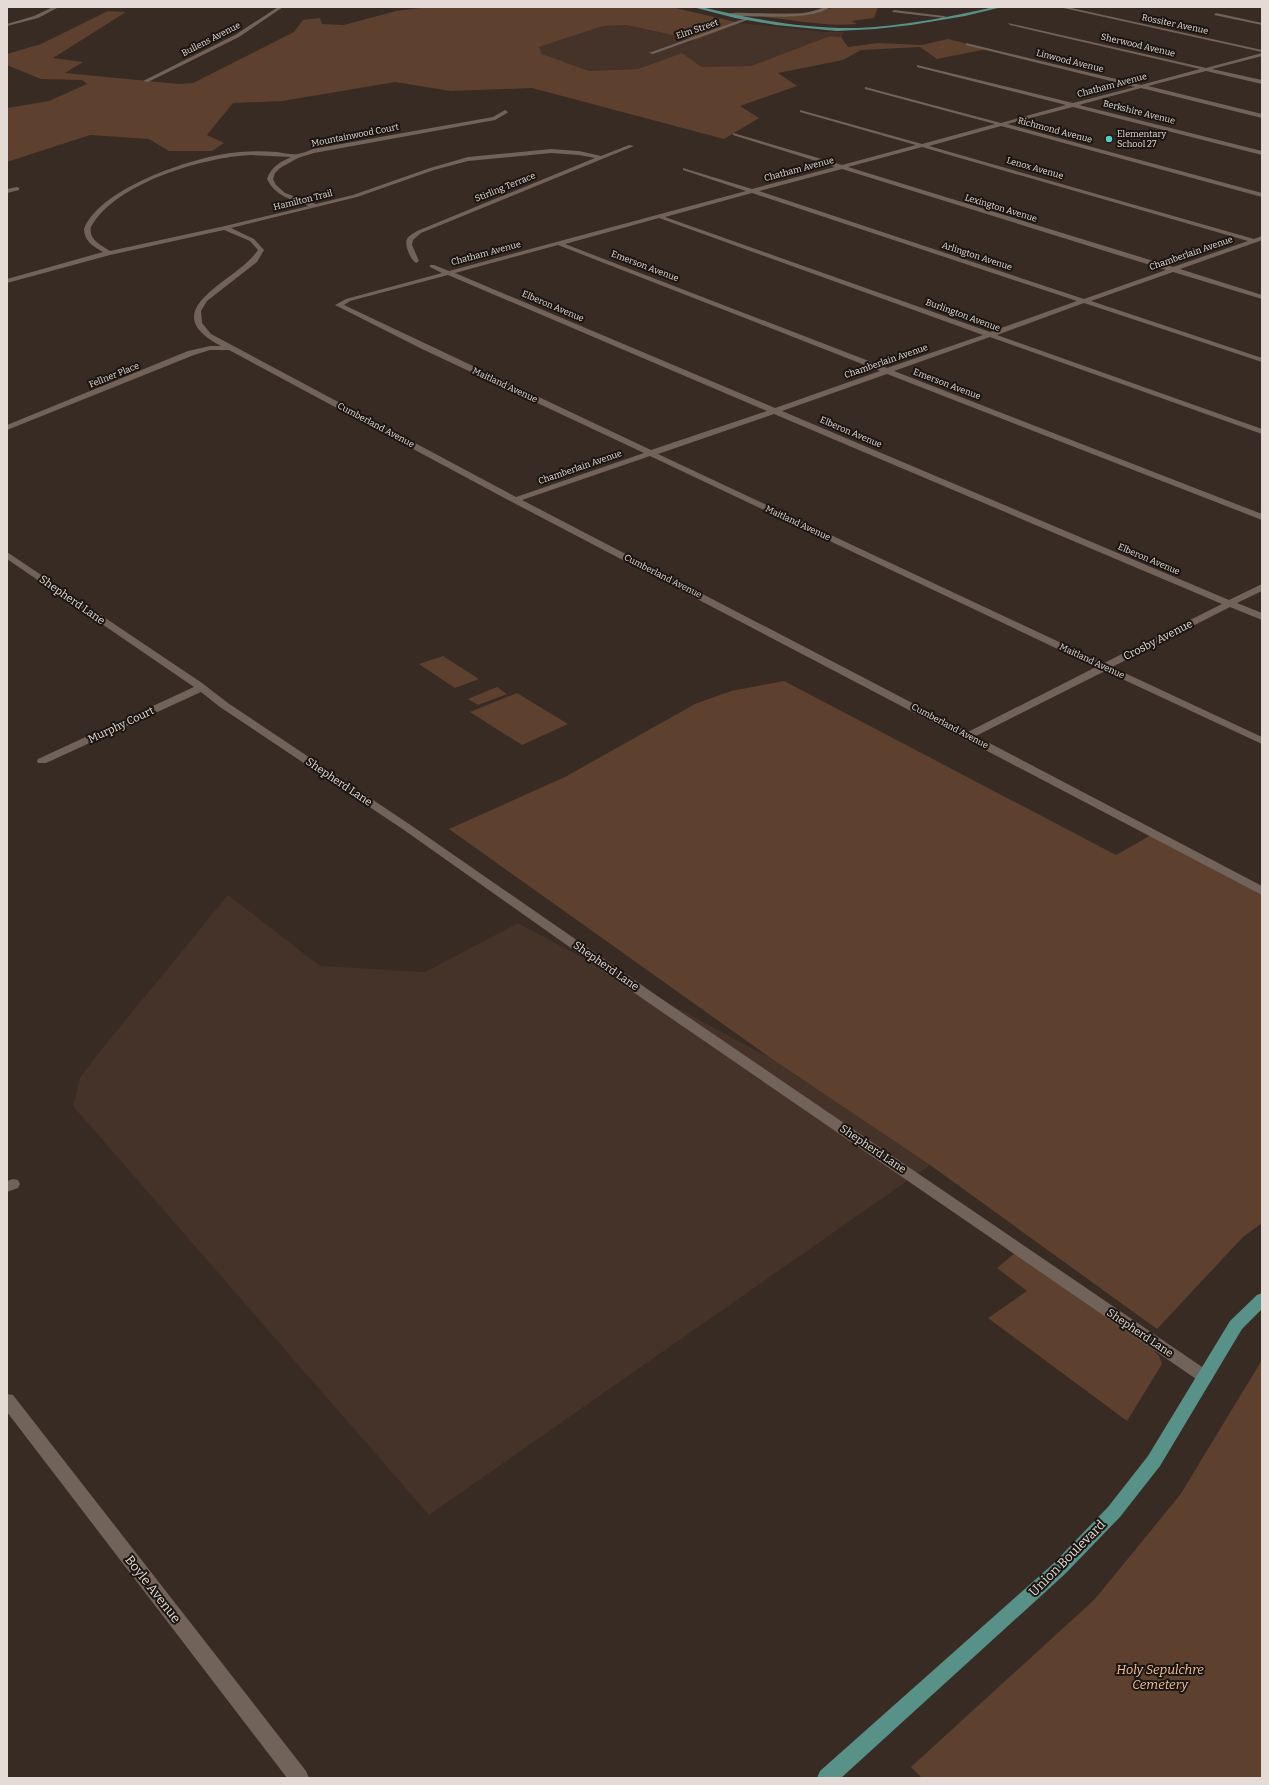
<svg xmlns="http://www.w3.org/2000/svg" width="1269" height="1785" font-family="Bitter,serif">
<style>
.built{fill:#453228}
.green{fill:#5e402f}
.lines{fill:none;stroke-linecap:round;stroke-linejoin:round}
.minor{fill:#72635a;fill-rule:evenodd}
.major{fill:#579188;fill-rule:evenodd}
.poi-dot{fill:#56cec3;stroke:#1a1511;stroke-width:1.5}
.labels{text-anchor:middle;dominant-baseline:central;stroke-width:4;stroke-linejoin:round;paint-order:stroke}
.far-street-label{font-size:9px;fill:#e4dbd6;stroke:#1a1511}
.far-poi-label{font-size:9px;fill:#e4dbd6;stroke:#1a1511;text-anchor:start}
.street-label{font-size:11px;fill:#e4dbd6;stroke:#1a1511}
.near-street-label{font-size:13px;fill:#e4dbd6;stroke:#1a1511}
.near-park-label{font-size:13px;font-style:italic;fill:#f9c09e;stroke:#1a1511}
</style>
<rect width="100%" height="100%" fill="#382b23"/>
<g class="built">
<path d="M740,23L825,32H844L841,37L830,36L751,66L702,67L682,53L638,69L589,71L542,54L539,47L603,26L626,25L696,40Z"/>
<path d="M228,895L320,966L425,972L518,923L772,1059L930,1165L429,1515L73,1106L80,1078L97,1055Z"/>
</g>
<g class="green">
<path d="M428,7H671L740,23L696,40L626,25L603,26L539,47L542,54L589,71L638,69L682,53L702,67L751,66L830,36L841,37L848,47L878,43L922,45L948,39L987,49L937,59L920,47L861,50L843,60L778,73L797,86L740,106L759,118L724,139L532,88L451,91L395,82L282,101L233,103L207,135L224,143L212,151H169L149,139L90,135L7,162V108L49,101L87,84L82,80L41,79L7,65V54L41,44L108,11L126,12L53,58L83,62L65,73L179,84L193,83L294,32L303,20L320,18L322,24L344,25L396,11Z"/>
<path d="M838,7H878L874,18L851,21L857,24C824,27 790,19 758,16L746,13H803Z"/>
<path d="M443,656L479,679L455,688L419,664Z"/>
<path d="M784,681L1116,855L1153,834L1262,892V1223L1243,1237L1157,1329L930,1165L772,1059L449,829L565,777L695,704L731,691Z"/>
<path d="M497,687L507,694L478,705L468,699Z"/>
<path d="M517,693L568,724L522,745L470,712Z"/>
<path d="M1015,1253L1150,1347L1159,1356L1162,1364L1127,1421L988,1318L1027,1291L997,1268Z"/>
<path d="M1262,1360V1778H922L911,1767L1095,1599L1180,1495Z"/>
</g>
<g class="lines">
<g class="minor">
<path d="M53,7H59L38,18L7,26V24L34,16Z"/>
<path d="M278,7H283L239,37L148,82L143,81L235,35Z"/>
<path d="M824,7H830C810,22 754,15 728,16L726,15C731,12 740,13 747,13C771,13 802,18 824,7Z"/>
<path d="M1059,7H1067L1262,50V52Z"/>
<path d="M894,10L944,16L946,17L944,18L892,12Z"/>
<path d="M1216,13L1262,23V25L1214,15Z"/>
<path d="M746,18L750,19L653,54L649,53Z"/>
<path d="M1008,23L1206,68L1262,53V56L1212,69L1262,80V84L1206,71L1148,86L1262,114V118L1141,88L1079,105L1262,151V155L1073,107L1007,124L1262,193V197L1001,126L929,146L1254,239L1262,236V240L1257,242L1180,269L1262,295V299L1173,272L1091,301L1262,358V362L1084,303L997,335L1262,429V434L990,337L894,371L1262,514V520L887,374L782,411L1229,600L1262,584V591L1237,603L1262,613V620L1230,607L1112,667L1262,737V744L1105,671L976,736L1262,886V895L512,502L229,350H210L194,355L7,430V425L188,351L210,346H221C151,309 237,282 258,250L250,241L224,230L110,255L7,283V279L103,252C94,247 84,241 84,229C100,188 191,158 231,153C247,151 262,151 277,152C284,153 292,155 298,154C303,153 308,151 313,149L493,117L505,110L508,112L507,113L495,120L314,153L298,158L280,168L275,173L273,179L276,185L285,193L316,204L353,195L430,168L468,157L551,149L579,151L601,156L629,145L634,146L421,233L413,240L412,245L419,261L416,263C411,260 404,246 407,239C408,236 414,233 417,231L595,158L579,155L551,153L468,161L434,170L357,197L231,228L254,239L264,250L257,262L207,301L201,311L202,323L211,334L516,497L644,453L422,349L335,305L346,299L442,273L430,267V265H434L449,271L746,191L683,170V168L752,189L835,167L733,135V133L842,165L916,145L800,112V110L922,144L995,124L865,89V87L1001,123L1066,105L917,67V65L1073,103L1135,87L966,45V43L1141,85L1200,69L1010,25ZM922,147L1248,241L1173,267L848,167ZM251,155L291,157C280,162 271,167 267,179C275,196 292,200 309,206L225,226L110,251C101,245 88,239 91,227C115,183 204,157 251,155ZM842,169L1166,270L1084,299L759,191ZM752,193L1077,301L990,332L665,217ZM659,218L983,335L887,368L565,244ZM558,245L880,371L775,408L455,273ZM448,275L767,411L651,450L344,305L350,301ZM774,414L1222,604L1104,663L658,454ZM650,456L1096,667L968,732L522,500Z"/>
<path d="M17,187L19,188V190L7,193V189Z"/>
<path d="M7,552L202,683L228,703L412,826L656,995L1211,1373L1213,1377L1211,1381L1205,1383L1199,1381L646,1001L404,830L220,707L201,692L46,763H38L37,761L38,759L194,687L7,559Z"/>
<path d="M13,1179L18,1180L20,1184L18,1188L7,1192V1181Z"/>
<path d="M7,1394L13,1395L306,1771L309,1778H287L7,1412Z"/>
</g>
<g class="major">
<path d="M693,7H701C752,19 805,29 858,28C904,26 949,17 994,7H1002L965,16L911,25L875,29L837,31L776,25L735,18Z"/>
<path d="M1262,1293V1309L1242,1329L1160,1466L1120,1517L1065,1574L841,1778H817L820,1771L1053,1564L1108,1507L1148,1456L1230,1321L1257,1295Z"/>
</g>
</g>
<circle class="poi-dot" cx="1109" cy="139" r="4"/>
<g class="labels">
<g class="far-street-label">
<text transform="translate(1175 24) rotate(12)">Rossiter Avenue</text>
<text transform="translate(697 29) rotate(-19)">Elm Street</text>
<text transform="translate(211 39) rotate(-27)">Bullens Avenue</text>
<text transform="translate(1138 45) rotate(13)">Sherwood Avenue</text>
<text transform="translate(1070 61) rotate(14)">Linwood Avenue</text>
<text transform="translate(1112 85) rotate(-15)">Chatham Avenue</text>
<text transform="translate(1139 112) rotate(14)">Berkshire Avenue</text>
<text transform="translate(1055 130) rotate(15)">Richmond Avenue</text>
<text transform="translate(355 135) rotate(-11)">Mountainwood Court</text>
<text transform="translate(1035 168) rotate(16)">Lenox Avenue</text>
<text transform="translate(799 169) rotate(-15)">Chatham Avenue</text>
<text transform="translate(505 187) rotate(-22)">Stirling Terrace</text>
<text transform="translate(303 200) rotate(-14)">Hamilton Trail</text>
<text transform="translate(1001 208) rotate(17)">Lexington Avenue</text>
<text transform="translate(486 253) rotate(-15)">Chatham Avenue</text>
<text transform="translate(1191 253) rotate(-19)">Chamberlain Avenue</text>
<text transform="translate(977 256) rotate(18)">Arlington Avenue</text>
<text transform="translate(645 266) rotate(21)">Emerson Avenue</text>
<text transform="translate(553 306) rotate(23)">Elberon Avenue</text>
<text transform="translate(963 315) rotate(20)">Burlington Avenue</text>
<text transform="translate(886 361) rotate(-19)">Chamberlain Avenue</text>
<text transform="translate(114 375) rotate(-22)">Fellner Place</text>
<text transform="translate(947 384) rotate(21)">Emerson Avenue</text>
<text transform="translate(505 385) rotate(25)">Maitland Avenue</text>
<text transform="translate(376 425) rotate(28)">Cumberland Avenue</text>
<text transform="translate(851 432) rotate(23)">Elberon Avenue</text>
<text transform="translate(580 467) rotate(-19)">Chamberlain Avenue</text>
<text transform="translate(798 523) rotate(25)">Maitland Avenue</text>
<text transform="translate(1149 559) rotate(23)">Elberon Avenue</text>
<text transform="translate(663 576) rotate(27)">Cumberland Avenue</text>
<text transform="translate(1092 661) rotate(25)">Maitland Avenue</text>
<text transform="translate(950 726) rotate(28)">Cumberland Avenue</text>
</g>
<g class="far-poi-label">
<text x="1117" y="134">Elementary<tspan x="1117" dy="10">School 27</tspan></text>
</g>
<g class="street-label">
<text transform="translate(72 600) rotate(35)">Shepherd Lane</text>
<text transform="translate(1158 640) rotate(-27)">Crosby Avenue</text>
<text transform="translate(121 725) rotate(-25)">Murphy Court</text>
<text transform="translate(339 782) rotate(34)">Shepherd Lane</text>
<text transform="translate(606 966) rotate(35)">Shepherd Lane</text>
<text transform="translate(873 1149) rotate(34)">Shepherd Lane</text>
<text transform="translate(1140 1333) rotate(34)">Shepherd Lane</text>
</g>
<g class="near-street-label">
<text transform="translate(1067 1558) rotate(-45)">Union Boulevard</text>
<text transform="translate(153 1589) rotate(52)">Boyle Avenue</text>
</g>
<g class="near-park-label">
<text x="1160" y="1669">Holy Sepulchre<tspan x="1160" dy="15">Cemetery</tspan></text>
</g>
</g>
<rect width="1269" height="1785" fill="none" stroke="#e4dbd6" stroke-width="16"/>
</svg>
